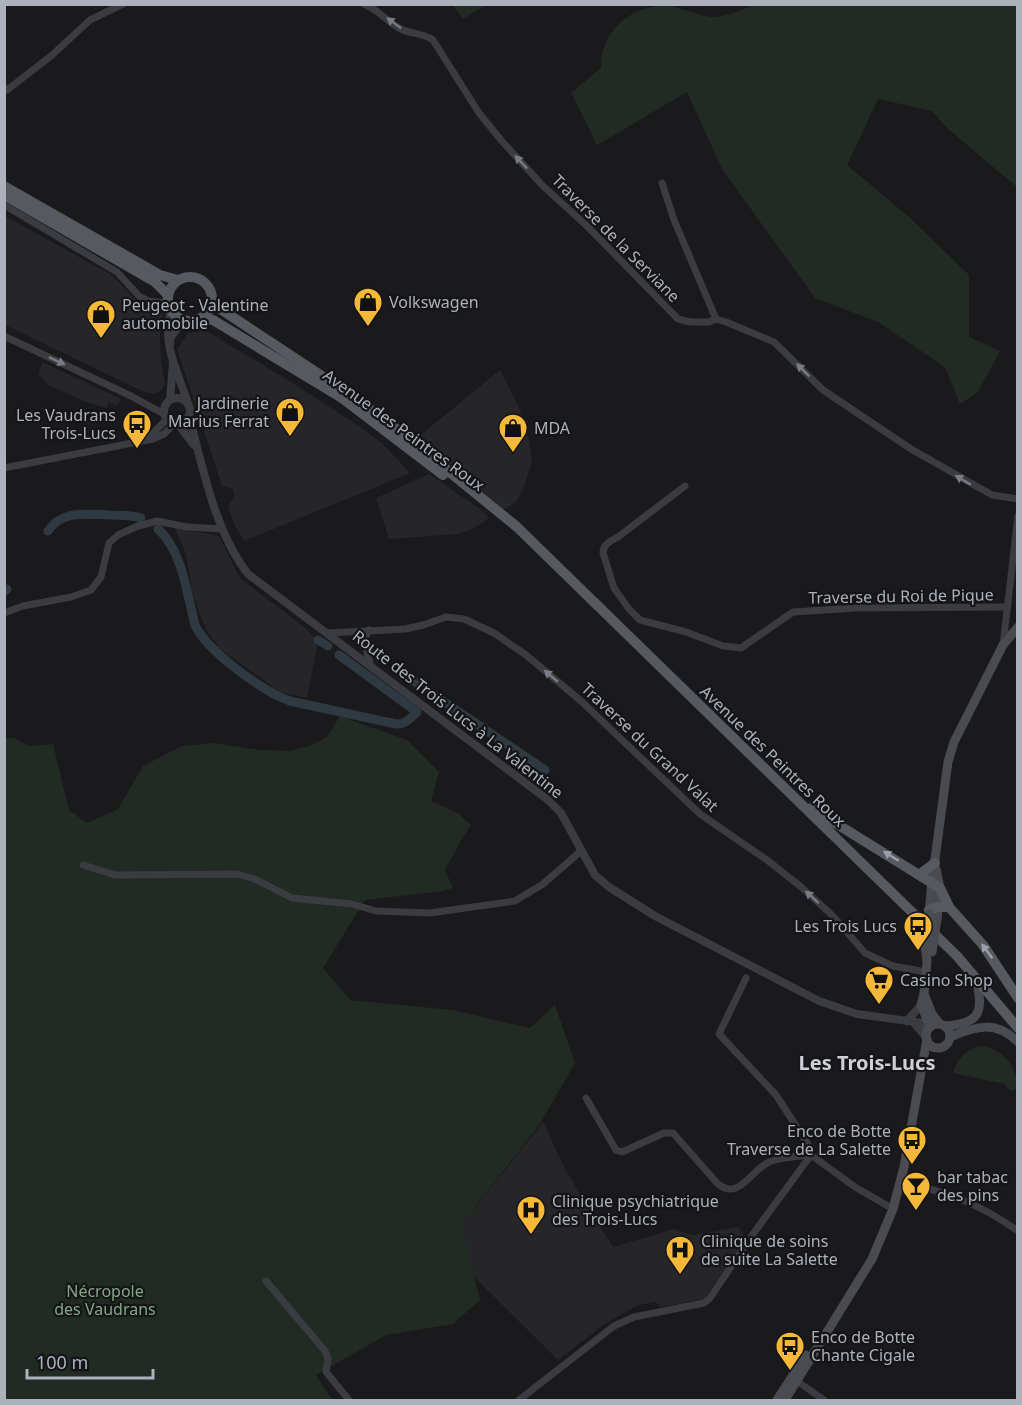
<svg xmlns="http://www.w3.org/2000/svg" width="1022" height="1405" font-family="'Noto Sans',sans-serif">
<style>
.built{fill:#262629}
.green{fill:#212b23}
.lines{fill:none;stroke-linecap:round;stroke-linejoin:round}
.canal{stroke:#2f3941;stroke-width:9}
.minor{stroke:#3b3c41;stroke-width:7}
.tertiary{stroke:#3b3c41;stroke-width:8}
.secondary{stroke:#494b51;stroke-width:9}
.primary{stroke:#575960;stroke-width:10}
.secondary-bridge{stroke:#494b51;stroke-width:9}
.oneway{fill:#797c85}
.oneway2{fill:#9b9faa}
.labels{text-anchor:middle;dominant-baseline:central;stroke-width:4.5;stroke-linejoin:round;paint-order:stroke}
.street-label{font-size:16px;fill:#acb1bc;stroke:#151517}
.poi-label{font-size:16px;fill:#acb1bc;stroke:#151517;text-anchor:start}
.park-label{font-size:16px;fill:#83a786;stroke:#151517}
.quarter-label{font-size:20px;font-weight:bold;fill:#cdd0d8;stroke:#151517}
</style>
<rect width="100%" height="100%" fill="#1a1a1c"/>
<g class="built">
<path d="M5,216L110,274L135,299L160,309L163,316L160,334L161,362L165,382L162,390L155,394L144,392L5,325Z"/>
<path d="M201,331L208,332L288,380L362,428L385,446L410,473L244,541L234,524L228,506L235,496L232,488L222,486L177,349L188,333Z"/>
<path d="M43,362L55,368L121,399L117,406L109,402L106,408L84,401L50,386L38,374Z"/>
<path d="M500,370L519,407L529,441L532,462L523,490L515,503L503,510L441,461L417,438Z"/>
<path d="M429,474L480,509L489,518L473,529L458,534L389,539L376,498Z"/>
<path d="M175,528L219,536L240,578L303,626L318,641L307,698L280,692L219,648L207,631L200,615L192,591L186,554Z"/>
<path d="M543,1122L566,1171L613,1247L674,1229L693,1235L739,1227L746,1240L704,1299L660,1307L656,1302L638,1305L605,1324L558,1360L448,1251L461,1225Z"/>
</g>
<g class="green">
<path d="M758,4L1017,5V187L947,128L932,111L878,99L847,165L909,217L969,275V337L1000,351L978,392L960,404L945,367L878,322L815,298L722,169L687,92L597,145L571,93L601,68C600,32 631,4 667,6C682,7 697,16 712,17C724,18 746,8 758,4Z"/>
<path d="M453,5H486L463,19Z"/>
<path d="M340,716L407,740L439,772L431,801L459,814L471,825L460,842L445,870L453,888L443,891L365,900L323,968L350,1000L452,1010L530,1028L555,1005L575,1063L540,1124L461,1225L480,1300L453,1324L386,1335L316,1375L332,1400H5L4,738H15L29,746L53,744L69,810L87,823L118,809L143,766L182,746L213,743L259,750L290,751L312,745L327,737Z"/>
<path d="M983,1046C1003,1051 1018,1066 1017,1087L1013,1091L1009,1090L1004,1084L953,1073C957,1059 968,1047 983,1046Z"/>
</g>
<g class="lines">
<g class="canal">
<path d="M158,529C182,550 187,594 195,625C207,651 262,691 290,701L396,724C406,724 410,719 417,712L339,655"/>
<path d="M48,531C62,510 85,514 108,515C119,515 131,515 141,518"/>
<path d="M4,592L7,589"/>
<path d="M318,640L328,646"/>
<path d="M406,676L426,689"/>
<path d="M434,695L545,770"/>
</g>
<g class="minor">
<path d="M364,4C379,10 387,22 401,29C413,35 421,32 433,40L479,113L501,140L542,185L589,228L678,319L690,322H709L716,319L726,322L774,342L823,390L911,449L992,495L1018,499"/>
<path d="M4,87L7,90L51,56L90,20L123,4"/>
<path d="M662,183L674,220L716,319"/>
<path d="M4,205L117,272L139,296L148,301L168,303"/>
<path d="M4,336L131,396L164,414"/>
<path d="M147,439L167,419"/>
<path d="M4,468L153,439L164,434L174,424"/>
<path d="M685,486L618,537C611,541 603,544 603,553L614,588L629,609L640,620L686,632L723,646L741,648L793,612L856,608L1006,607"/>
<path d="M4,613L23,606L71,597L91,590L101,577L109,543L118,535L138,526L157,521L187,527L222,529"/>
<path d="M369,630L364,640L371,667"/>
<path d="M328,633L405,629L423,625L446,617L464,619L494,633L526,655L581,701L700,814L767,860L800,886L833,916L865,953L893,966L926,972"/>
<path d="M1003,645L1018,516"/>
<path d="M83,865L115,875L237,874L255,879L292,898L352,904L376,911L430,913L515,901L543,884L581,851"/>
<path d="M586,1098L616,1150L622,1152L664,1133H673L718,1184C739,1201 751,1170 769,1162C781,1157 798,1156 811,1155L809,1146L776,1095L719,1034L746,978"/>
<path d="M900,1181C948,1193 977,1202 1018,1231"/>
<path d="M266,1281L325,1351L328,1359L326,1372L349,1400"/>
<path d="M794,1379L824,1400"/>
<path d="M519,1400L614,1326L634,1317L704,1303L710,1298L753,1234L811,1155L855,1187L893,1209"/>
</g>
<g class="tertiary">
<path d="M171,311C161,344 178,372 188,403"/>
<path d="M170,344L171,337L183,320"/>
<circle cx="177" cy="411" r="13"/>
<path d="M170,400L173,363"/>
<path d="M189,416C203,468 215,532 248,574L548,800L561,813L595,875L609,887L655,916L819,1001L857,1014L923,1023L929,1028"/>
<path d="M178,424L194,445"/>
<path d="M907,1021L921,1005"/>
<path d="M913,1022L926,1037"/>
</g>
<g class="secondary">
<path d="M936,869L940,888L937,919"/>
<path d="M929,914L932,881L948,762L954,742L1003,645L1018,627"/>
<path d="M925,946L927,961L924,994L921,1005L930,1026"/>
<path d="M924,994L932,1014L939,1023"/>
<circle cx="938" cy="1036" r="12"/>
<path d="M945,1026C973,1024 984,1017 978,989"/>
<path d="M950,1037C976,1026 996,1020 1018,1042"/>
<path d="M777,1400L806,1355"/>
<path d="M785,1400L872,1259L893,1209L904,1167L927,1039"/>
</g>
<g class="primary">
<path d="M4,186L160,275L178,280"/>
<path d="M4,195L155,282L168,295"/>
<circle cx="190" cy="299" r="22"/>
<path d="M213,300L219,308L346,392L398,430L517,527L957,956L1018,1028"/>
<path d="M200,319L213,320L342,398L443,475"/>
<path d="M811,808L940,888L949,907L983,945L1018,998"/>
<path d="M920,874L935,863"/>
<path d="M929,910L938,907H949"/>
</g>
<g class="secondary-bridge">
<path d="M925,946L929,914"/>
<path d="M932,952L937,919"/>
</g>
</g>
<defs><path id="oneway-solid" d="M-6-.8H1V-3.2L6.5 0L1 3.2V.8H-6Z" transform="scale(1.5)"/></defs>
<g class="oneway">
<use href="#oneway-solid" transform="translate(394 23) rotate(-143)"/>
<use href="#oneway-solid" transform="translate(521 162) rotate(-133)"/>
<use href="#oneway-solid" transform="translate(57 361) rotate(25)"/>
<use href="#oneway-solid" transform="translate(803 370) rotate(-135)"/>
<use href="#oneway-solid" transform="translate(963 480) rotate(-149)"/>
<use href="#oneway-solid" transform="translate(551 676) rotate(-140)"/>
<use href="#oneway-solid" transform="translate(812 897) rotate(-137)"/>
</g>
<g class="oneway2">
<use href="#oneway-solid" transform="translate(891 856) rotate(-148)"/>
<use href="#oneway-solid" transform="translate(987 951) rotate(-127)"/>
</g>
<defs>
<g id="shop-pin" transform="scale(1.5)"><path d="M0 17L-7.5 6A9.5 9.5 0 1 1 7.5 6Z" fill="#f6b838" stroke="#151517"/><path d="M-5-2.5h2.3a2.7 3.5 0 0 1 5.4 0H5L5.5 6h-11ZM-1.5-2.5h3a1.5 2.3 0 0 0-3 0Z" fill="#111"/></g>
<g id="bus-pin" transform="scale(1.5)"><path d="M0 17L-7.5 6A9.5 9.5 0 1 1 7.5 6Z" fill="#f6b838" stroke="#151517"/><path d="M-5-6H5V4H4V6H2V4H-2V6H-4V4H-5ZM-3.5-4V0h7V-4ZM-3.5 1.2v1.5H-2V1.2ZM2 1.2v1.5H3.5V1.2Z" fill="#111"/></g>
<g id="supermarket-pin" transform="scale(1.5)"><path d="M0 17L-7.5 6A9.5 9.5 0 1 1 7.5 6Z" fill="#f6b838" stroke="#151517"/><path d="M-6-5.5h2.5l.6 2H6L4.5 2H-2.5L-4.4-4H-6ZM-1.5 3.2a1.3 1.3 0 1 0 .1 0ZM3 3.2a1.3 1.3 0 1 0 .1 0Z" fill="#111"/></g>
<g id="bar-pin" transform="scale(1.5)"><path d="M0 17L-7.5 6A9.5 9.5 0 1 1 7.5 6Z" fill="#f6b838" stroke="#151517"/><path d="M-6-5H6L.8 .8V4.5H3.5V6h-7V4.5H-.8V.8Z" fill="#111"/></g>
<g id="hospital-pin" transform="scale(1.5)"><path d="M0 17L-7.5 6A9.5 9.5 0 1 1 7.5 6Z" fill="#f6b838" stroke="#151517"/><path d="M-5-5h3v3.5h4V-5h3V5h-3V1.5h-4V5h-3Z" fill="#111"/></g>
</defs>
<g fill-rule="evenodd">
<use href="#shop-pin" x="368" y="302"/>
<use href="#shop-pin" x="101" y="314"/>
<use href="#shop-pin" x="290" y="412"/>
<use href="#bus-pin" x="137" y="424"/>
<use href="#shop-pin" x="513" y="428"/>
<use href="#bus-pin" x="918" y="926"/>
<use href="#supermarket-pin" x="879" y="980"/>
<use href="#bus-pin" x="912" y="1140"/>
<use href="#bar-pin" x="916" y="1186"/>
<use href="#hospital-pin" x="531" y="1210"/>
<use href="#hospital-pin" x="680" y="1250"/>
<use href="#bus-pin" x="790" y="1346"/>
</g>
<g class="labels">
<g class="street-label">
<text transform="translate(616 238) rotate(45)">Traverse de la Serviane</text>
<text transform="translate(404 430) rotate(36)">Avenue des Peintres Roux</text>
<text transform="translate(901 596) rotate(-1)">Traverse du Roi de Pique</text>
<text transform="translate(458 714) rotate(38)">Route des Trois Lucs à La Valentine</text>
<text transform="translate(650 747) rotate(43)">Traverse du Grand Valat</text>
<text transform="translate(773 756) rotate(44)">Avenue des Peintres Roux</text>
</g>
<g class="poi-label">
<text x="389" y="302">Volkswagen</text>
<text x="122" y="305">Peugeot - Valentine<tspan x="122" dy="18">automobile</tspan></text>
<text x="269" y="403" text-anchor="end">Jardinerie<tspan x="269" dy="18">Marius Ferrat</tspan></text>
<text x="116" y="415" text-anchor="end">Les Vaudrans<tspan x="116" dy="18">Trois-Lucs</tspan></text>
<text x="534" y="428">MDA</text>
<text x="897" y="926" text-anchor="end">Les Trois Lucs</text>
<text x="900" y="980">Casino Shop</text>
<text x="891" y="1131" text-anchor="end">Enco de Botte<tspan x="891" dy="18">Traverse de La Salette</tspan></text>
<text x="937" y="1177">bar tabac<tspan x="937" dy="18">des pins</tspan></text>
<text x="552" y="1201">Clinique psychiatrique<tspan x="552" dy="18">des Trois-Lucs</tspan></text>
<text x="701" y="1241">Clinique de soins<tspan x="701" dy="18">de suite La Salette</tspan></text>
<text x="811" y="1337">Enco de Botte<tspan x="811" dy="18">Chante Cigale</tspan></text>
</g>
<g class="park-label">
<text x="105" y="1291">Nécropole<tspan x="105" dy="18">des Vaudrans</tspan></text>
</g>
<g class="quarter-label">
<text x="867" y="1062">Les Trois-Lucs</text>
</g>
</g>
<rect width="1022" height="1405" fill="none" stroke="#acb1bc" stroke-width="12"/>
<path d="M27 1369v9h126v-9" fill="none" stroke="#acb1bc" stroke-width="3"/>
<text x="36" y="1369" font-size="18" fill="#acb1bc" stroke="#151517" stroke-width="4.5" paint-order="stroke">100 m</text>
</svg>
